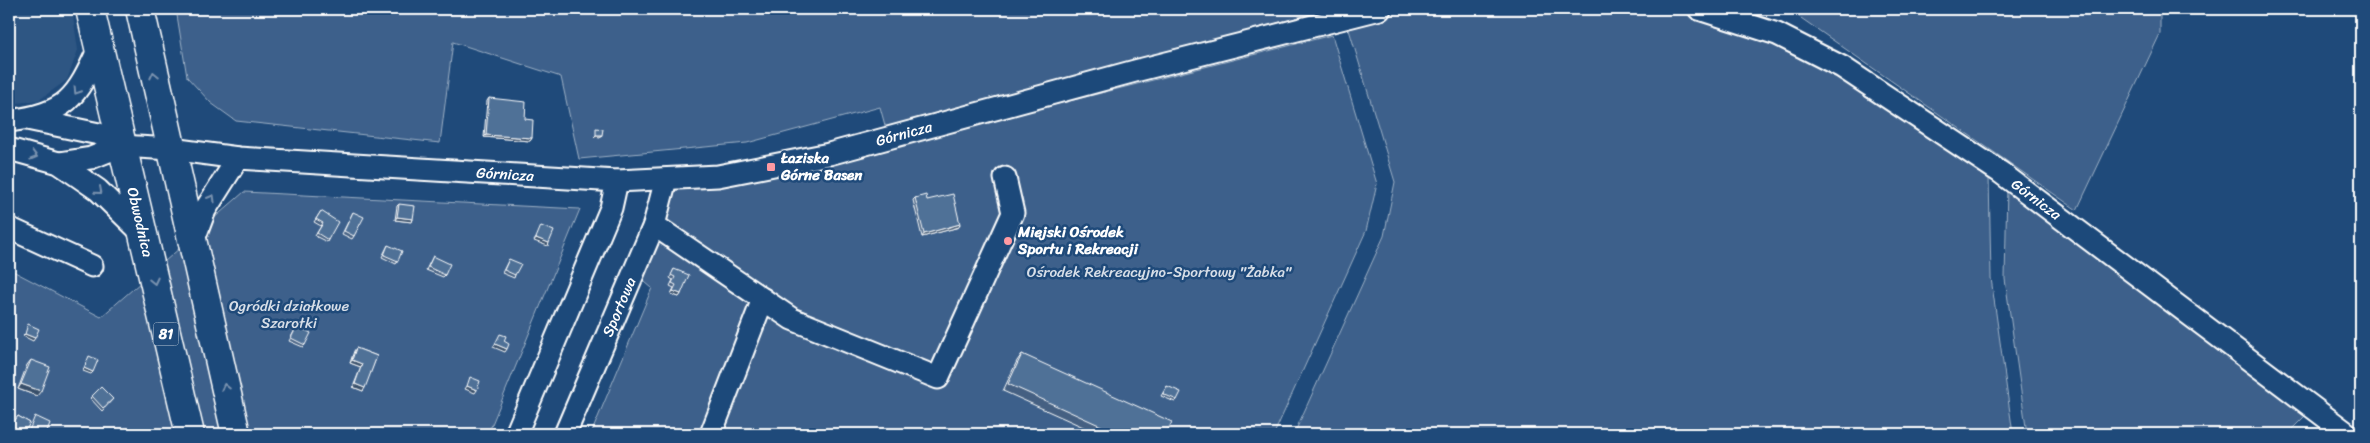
<svg xmlns="http://www.w3.org/2000/svg" width="2370" height="443" font-family="Sriracha,sans-serif">
<style>
.built{fill:#2e5683}
.green{fill:#3c618b;stroke:#9eb0c5}
.lines{fill:none;stroke-linecap:round;stroke-linejoin:round}
.minor-casing{stroke:#fff;stroke-width:25}
.major-casing{stroke:#fff;stroke-width:31}
.minor{stroke:#1f4a7a;stroke-width:21}
.major{stroke:#1f4a7a;stroke-width:28}
.wall{fill:#456182;stroke:#fff}
.shaded-wall{fill:#384f6a;stroke:#fff}
.building{fill:#507197;stroke:#fff}
.oneway{stroke:#7992af}
.poi-dot{fill:#ff9aa2;stroke:#1f4a7a;stroke-width:2}
.labels{text-anchor:middle;dominant-baseline:central;stroke-width:5;stroke-linejoin:round;paint-order:stroke}
.shield{fill:#1f4a7a;stroke:#bcc9d7;stroke-width:1}
.shield-label{font-size:14px;font-weight:bold;fill:#fff}
.street-label{font-size:15px;fill:#fff;stroke:#1f4a7a}
.poi-label{font-size:15px;font-weight:bold;fill:#fff;stroke:#1f4a7a;text-anchor:start}
.park-label{font-size:15px;fill:#d8dfe8;stroke:#1f4a7a}
</style>
<rect width="100%" height="100%" fill="#1f4a7a"/>
<filter id="ink" filterUnits="userSpaceOnUse"><feTurbulence type="fractalNoise" baseFrequency=".02" numOctaves="2"/><feDisplacementMap in="SourceGraphic" scale="10" xChannelSelector="R" yChannelSelector="G"/><feConvolveMatrix kernelMatrix="1 2 1 2 8 2 1 2 1" color-interpolation-filters="sRGB"/></filter>
<g filter="url(#ink)">
<path class="built" d="M9,9H72L78,50L67,80L39,100L9,104Z"/>
<g class="green">
<path d="M176,9H1329L886,129L880,107L747,143L579,159L561,77L453,42L440,143L236,121L211,103L187,77Z"/>
<path d="M1407,9H1703L1782,32L1989,176L1991,278L2013,434H1294L1384,236L1395,182L1347,23Z"/>
<path d="M1788,9H2160V34L2077,210Z"/>
<path d="M1332,35L1377,184L1366,231L1274,434H591L652,288L639,277L676,190L835,160Z"/>
<path d="M2007,186L2305,416L2287,434H2027L2005,279Z"/>
<path d="M244,192L580,209L488,434H9V269L101,317Z"/>
</g>
<g class="lines">
<g class="minor-casing">
<g id="minor">
<path id="s1" d="M1699,9L1777,34L1842,67L2000,172L2348,434"/>
<path d="M27,119L99,134L121,146"/>
<path d="M9,121C67,113 76,99 99,48"/>
<path d="M9,149L59,163L98,190L142,233"/>
<path id="s2" d="M59,163L91,158L121,146L171,149L238,158L617,181L718,176L829,154L1135,71L1380,9"/>
<path d="M654,225L792,319L938,378L1013,213L1005,178"/>
<path d="M9,228L92,266"/>
<path d="M193,242L205,210L238,158"/>
<path d="M516,434L611,208L617,181"/>
<path id="s3" d="M565,434L654,225L666,179"/>
<path d="M711,434L763,299"/>
</g>
</g>
<g class="major-casing">
<g id="major">
<path id="s4" d="M90,9L190,434"/>
<path d="M140,9L236,434"/>
</g>
</g>
<use href="#minor" class="minor"/>
<use href="#major" class="major"/>
</g>
<g class="wall">
<path d="M489,98L525,119L532,138L530,141L484,137L487,101Z"/>
<path d="M915,198L927,200L959,227L922,237L913,200Z"/>
<path d="M399,204L413,219L412,222L395,220L397,206Z"/>
<path d="M321,211L328,240L327,242L315,236L321,226L314,222Z"/>
<path d="M353,212L354,236L352,239L342,234Z"/>
<path d="M388,245L398,261L396,264L382,257Z"/>
<path d="M433,256L445,275L443,277L426,270Z"/>
<path d="M509,259L515,275L514,278L502,273Z"/>
<path d="M674,269L681,294L679,297L671,294L674,288L670,286L673,280L670,278Z"/>
<path d="M297,326L305,345L303,347L289,341Z"/>
<path d="M356,348L377,356L363,391L353,387L361,367L350,363L354,351Z"/>
<path d="M1022,354L1166,434H1099L1003,391L1017,361Z"/>
<path d="M31,360L37,396L18,389L27,365Z"/>
<path d="M1167,386L1177,400L1175,402L1161,396Z"/>
<path d="M92,396L113,399L102,411L90,398Z"/>
<path d="M18,416L30,423L23,434H20L10,428Z"/>
</g>
<g class="shaded-wall">
<path d="M486,135L532,138L530,141L484,137Z"/>
<path d="M596,135H602L600,138L594,137Z"/>
<path d="M397,217L413,219L412,222L395,220Z"/>
<path d="M960,224L959,227L922,237L924,234Z"/>
<path d="M536,238L549,243L548,246L534,241Z"/>
<path d="M673,291L681,294L679,297L671,294Z"/>
<path d="M25,334L35,338L33,341L23,336Z"/>
<path d="M495,344L507,349L505,352L493,347Z"/>
<path d="M352,360L362,364L361,367L350,363Z"/>
<path d="M84,368L93,372L91,374L83,371Z"/>
<path d="M21,384L41,391L37,396L18,389Z"/>
<path d="M355,384L365,388L363,391L353,387Z"/>
<path d="M467,386L477,390L475,393L465,389Z"/>
</g>
<g class="building">
<path d="M489,98L526,102L525,119L533,120L532,138L486,135Z"/>
<path d="M596,128L603,129L602,135H596Z"/>
<path d="M953,194L960,224L924,234L915,198L926,195L927,200Z"/>
<path d="M399,204L415,206L413,219L397,217Z"/>
<path d="M321,211L338,222L328,240L317,233L323,223L316,219Z"/>
<path d="M353,212L364,217L354,236L344,231Z"/>
<path d="M541,226L554,231L549,243L536,238Z"/>
<path d="M388,245L402,251L398,261L384,255Z"/>
<path d="M433,256L450,264L445,275L428,267Z"/>
<path d="M509,259L521,264L515,275L504,270Z"/>
<path d="M674,269L689,275L681,294L673,291L676,285L672,283L675,277L671,275Z"/>
<path d="M28,324L39,329L35,338L25,334Z"/>
<path d="M297,326L311,333L305,345L291,338Z"/>
<path d="M500,334L506,336L504,341L509,344L507,349L495,344Z"/>
<path d="M356,348L377,356L365,388L355,384L362,364L352,360Z"/>
<path d="M1022,354L1172,422L1166,434H1119L1008,384Z"/>
<path d="M89,356L98,360L93,372L84,368Z"/>
<path d="M31,360L50,367L41,391L21,384Z"/>
<path d="M470,377L480,381L477,390L467,386Z"/>
<path d="M1167,386L1181,392L1177,400L1163,394Z"/>
<path d="M101,387L113,399L103,408L92,396Z"/>
<path d="M18,416L30,423L24,433L11,426Z"/>
<path d="M35,416L50,423L46,434H32L28,433Z"/>
</g>
<defs><path id="oneway-chevron" d="M-2-3.5L2.5 0L-2 3.5" fill="none" stroke-width="1.6" stroke-linecap="round" stroke-linejoin="round" transform="scale(1.25)"/></defs>
<g class="oneway">
<use href="#oneway-chevron" transform="translate(154 75) rotate(-103)"/>
<use href="#oneway-chevron" transform="translate(77 91) rotate(122)"/>
<use href="#oneway-chevron" transform="translate(34 156) rotate(16)"/>
<use href="#oneway-chevron" transform="translate(99 191) rotate(41)"/>
<use href="#oneway-chevron" transform="translate(212 198) rotate(-60)"/>
<use href="#oneway-chevron" transform="translate(154 281) rotate(77)"/>
<use href="#oneway-chevron" transform="translate(225 387) rotate(-103)"/>
</g>
</g>
<g class="poi-dot">
<rect x="766" y="162" width="10" height="10" rx="2.5"/>
<circle cx="1008" cy="241" r="5"/>
</g>
<g class="labels">
<rect class="shield" x="153.5" y="322.5" width="25" height="23" rx="4"/>
<g class="shield-label">
<text x="166" y="334">81</text>
</g>
<g class="street-label">
<text stroke="none"><textPath href="#s2" startOffset="854">Górnicza</textPath></text>
<text stroke="none"><textPath href="#s2" startOffset="450">Górnicza</textPath></text>
<text stroke="none"><textPath href="#s1" startOffset="390">Górnicza</textPath></text>
<text stroke="none"><textPath href="#s4" startOffset="219">Obwodnica</textPath></text>
<text stroke="none"><textPath href="#s3" startOffset="138">Sportowa</textPath></text>
</g>
<g class="poi-label">
<text x="781" y="158">Łaziska<tspan x="781" dy="17">Górne Basen</tspan></text>
<text x="1018" y="232">Miejski Ośrodek<tspan x="1018" dy="17">Sportu i Rekreacji</tspan></text>
</g>
<g class="park-label">
<text x="1159" y="272">Ośrodek Rekreacyjno-Sportowy "Żabka"</text>
<text x="289" y="306">Ogródki działkowe<tspan x="289" dy="17">Szarotki</tspan></text>
</g>
</g>
<rect width="2370" height="443" fill="none" stroke="#1f4a7a" stroke-width="30"/>
<rect x="15" y="15" width="2340" height="413" fill="none" stroke="#fff" stroke-width="2" filter="url(#ink)"/>
</svg>
